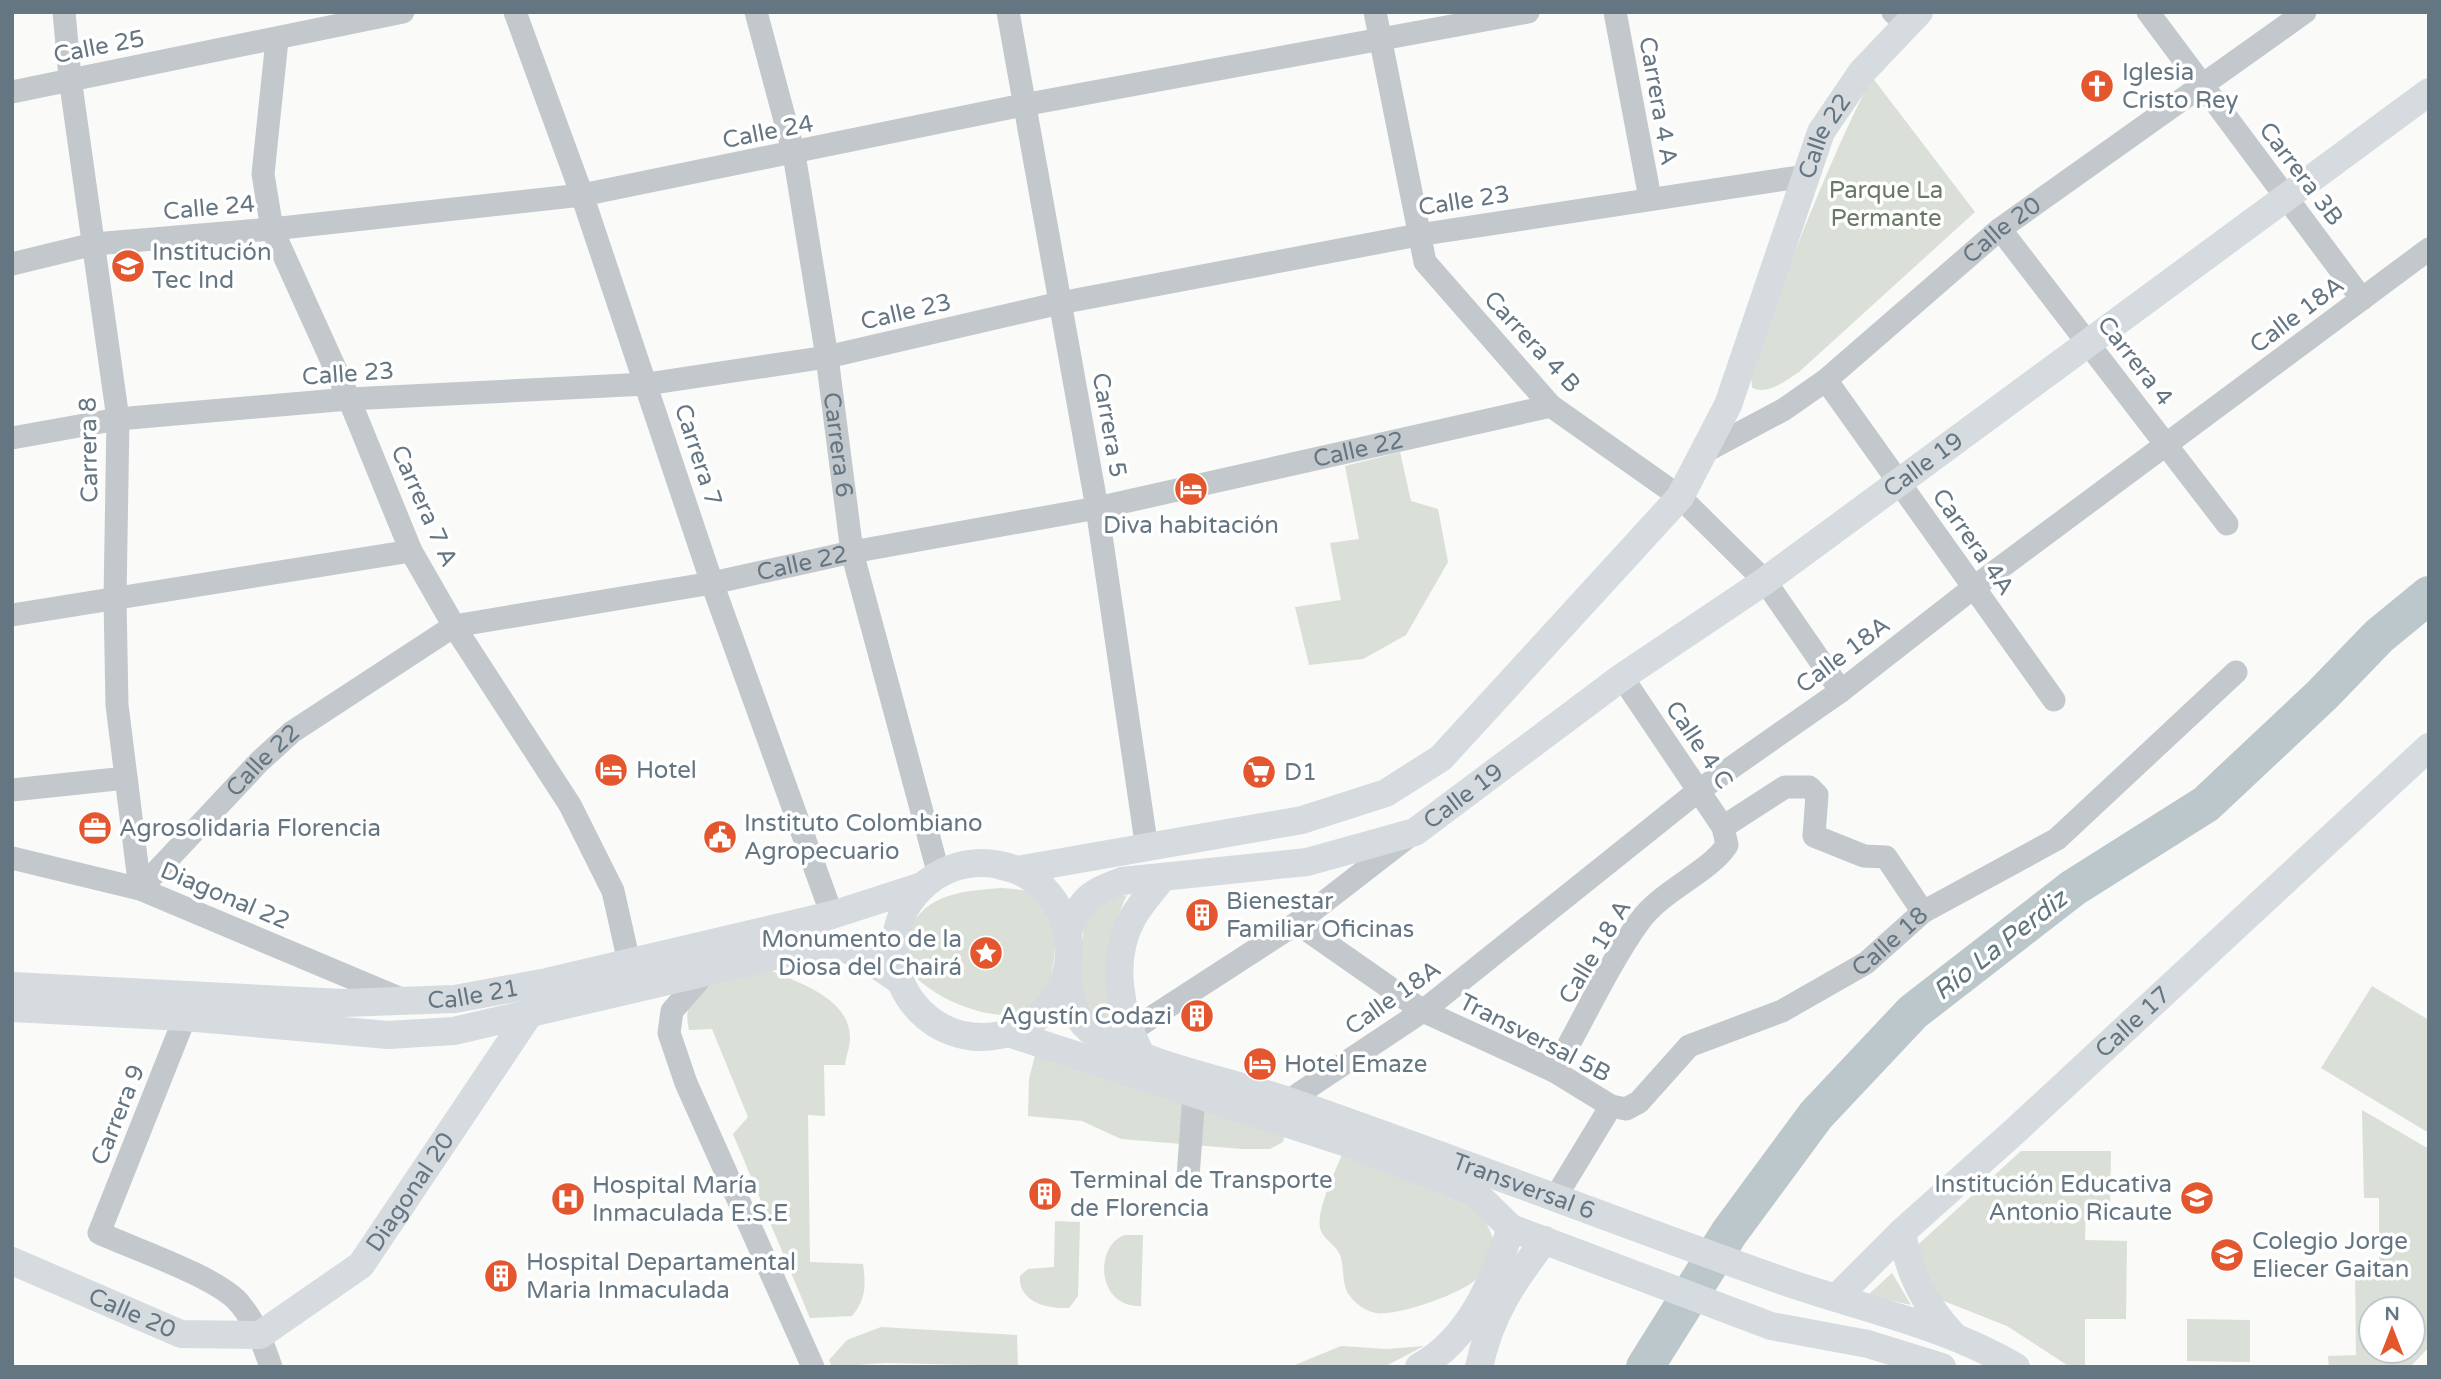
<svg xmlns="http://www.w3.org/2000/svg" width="2441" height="1379" font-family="'Varela Round',sans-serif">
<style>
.green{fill:#dadfd7;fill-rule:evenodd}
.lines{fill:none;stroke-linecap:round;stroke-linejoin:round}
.river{stroke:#bbc7cb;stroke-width:38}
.minor{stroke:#c3c8cc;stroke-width:23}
.major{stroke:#d6dbdf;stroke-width:28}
.labels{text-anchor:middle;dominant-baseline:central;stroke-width:7;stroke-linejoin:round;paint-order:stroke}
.street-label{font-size:24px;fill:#657683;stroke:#fff}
.poi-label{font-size:24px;fill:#657683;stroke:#fff;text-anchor:start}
.park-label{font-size:24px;fill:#687a64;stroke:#fff}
.water-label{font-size:26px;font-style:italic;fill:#60757c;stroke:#fff}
</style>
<rect width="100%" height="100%" fill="#fafaf8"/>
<g class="green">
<path d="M1872,77L1975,212L1799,372C1785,381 1769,395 1752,388L1751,367C1788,269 1824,171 1872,77Z"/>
<path d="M1400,452L1411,501L1438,509L1448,562L1406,635L1363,659L1309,665L1295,607L1341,600L1330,543L1359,539L1345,466Z"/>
<path d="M1001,888C1014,889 1036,890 1046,901C1062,918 1055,979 1042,998C1039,1002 1030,1009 1025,1011C1003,1022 963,1008 943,997C927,987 908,976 904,955C903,947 906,937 910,930C925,893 965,891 1001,888Z"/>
<path d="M1127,895C1107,934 1108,985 1112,1028C1106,1025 1097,1021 1093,1016C1069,990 1082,944 1087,913L1107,898Z"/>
<path d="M761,966C791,981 850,995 850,1038C850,1047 846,1056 845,1065H824L825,1116L808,1115L810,1262L863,1264C866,1286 866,1299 852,1316L810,1318L733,1134L748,1117L712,1029L689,1030C678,984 727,976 761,966Z"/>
<path d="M2372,986L2429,1020V1133L2321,1068Z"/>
<path d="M1035,1055L1285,1133L1283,1142L1270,1149H1242L1121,1139L1082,1121L1028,1116L1029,1079Z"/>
<path d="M2362,1110L2429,1149V1347L2410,1367H2329L2328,1356L2356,1355L2355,1265H2379V1198H2364ZM2371,1309H2413V1351H2371Z"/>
<path d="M2021,1151H2111L2110,1206H2086L2085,1240L2127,1241L2126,1319H2085V1367H2070L2007,1326L1936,1298L1911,1251Z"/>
<path d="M1342,1155L1475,1208L1488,1226L1494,1241C1489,1252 1486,1266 1479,1276C1469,1292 1395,1317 1376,1313C1365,1311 1356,1304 1350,1296C1341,1286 1345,1268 1340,1255C1336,1245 1325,1240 1321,1231C1314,1215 1335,1171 1342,1155Z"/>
<path d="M1055,1221L1080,1222L1078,1296L1069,1308C1047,1309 1018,1302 1020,1276L1028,1269L1054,1267Z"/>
<path d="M1125,1235H1143L1141,1306C1096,1308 1094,1245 1125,1235Z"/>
<path d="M1892,1273L1911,1305L1868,1295Z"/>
<path d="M2187,1319L2250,1320V1362L2187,1361Z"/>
<path d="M881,1327L1017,1335L1018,1366L885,1363L832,1367L829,1360L847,1340Z"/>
<path d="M1341,1346L1387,1349L1424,1346L1384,1367H1290Z"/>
</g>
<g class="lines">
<path class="river" d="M1645,1367L1729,1233L1816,1115L1913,1012L2073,888L2206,804L2322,695L2379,636L2429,595"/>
<g class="minor">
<path d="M64,12L70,78L118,419L115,599L117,705L140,889"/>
<path d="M515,12L582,195L712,583L832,915"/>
<path id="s1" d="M756,12L794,154L827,357L852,552L939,875"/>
<path d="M1008,12L1097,508L1147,849"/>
<path d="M1375,12L1425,262L1551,406L1680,497L1765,581L1841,691"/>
<path d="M1615,12L1650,198"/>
<path d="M1893,12L1906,24"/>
<path d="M2148,12L2362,299"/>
<path d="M277,40L263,174L272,229L349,399L411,551L454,626L570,805L613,891L629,962"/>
<path d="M12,92L403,12"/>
<path d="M2000,229L2227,524"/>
<path d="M12,264L94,244L272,229L582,195L1023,105L1528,12"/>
<path d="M1826,380L2054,700"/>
<path d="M12,438L118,419L349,399L647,384L827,357L1060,303L1418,235L1805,176"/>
<path id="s2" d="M1704,452L1783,410L1826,380L2000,229L2305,12"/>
<path d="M12,615L411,551"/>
<path d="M12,790L126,778"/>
<path d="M1723,827L1785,787H1809L1817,795L1814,836L1864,856L1886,857L1923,912"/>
<path d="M12,858L140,889L404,1000"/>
<path id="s3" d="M140,889L259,762L292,732L454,626L712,583L852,552L1097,508L1551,406"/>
<path id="s4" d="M1297,923L1423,1011L1554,1071L1611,1106L1626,1109L1639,1102L1689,1046L1782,1011L1866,963L1923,912L2057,839L2236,672"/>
<path d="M705,973L672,1011L669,1033L686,1083L813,1367"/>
<path d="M185,1017L99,1233C132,1248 220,1278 240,1304C255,1322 263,1344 271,1367"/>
<path d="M1129,1032L1297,923L1408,837"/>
<path d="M1554,1071C1581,1025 1608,965 1639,922C1663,889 1709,873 1727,845L1723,827L1622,677"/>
<path d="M1288,1101L1423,1011L1698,791L1841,691L1973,588L2429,249"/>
<path d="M1188,1177L1194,1094"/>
<path d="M1555,1198L1611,1106"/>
</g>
<g class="major">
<circle cx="982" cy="950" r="87"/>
<path id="s5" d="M998,865L1017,870L1302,820L1386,793L1441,758L1680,497L1728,405L1821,132L1861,73L1919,12"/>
<path id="s6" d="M1068,932C1081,899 1090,893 1122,881L1307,862L1415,832L1622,677L1765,581L2429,92"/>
<path id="s7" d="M1067,971C1070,998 1072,1020 1097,1035C1156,1069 1228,1080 1291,1102C1456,1159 1619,1223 1783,1281C1861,1308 1945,1325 2016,1367"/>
<path id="s8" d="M12,986L343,1003L455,999L547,982L832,915L922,886"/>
<path d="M12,1008L185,1017L388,1035L454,1031L826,944C856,949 876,964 900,981"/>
<path d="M1008,1033L1353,1145L1475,1193L1511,1228L1771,1326L1868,1344L1942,1367"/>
<path d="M1141,1055C1120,1014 1109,959 1133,917C1141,903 1153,890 1163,877"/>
<path d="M1902,1232C1909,1275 1925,1305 1954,1336"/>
<path id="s9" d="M12,1261L181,1334L260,1335L361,1265L528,1016"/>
<path id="s10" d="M1837,1297L1902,1232L2015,1131L2429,747"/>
<path d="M1419,1367C1471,1338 1493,1281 1511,1228"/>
<path d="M1479,1367C1490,1315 1513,1281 1545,1240"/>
</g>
</g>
<defs>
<g id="church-disc" transform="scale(1.75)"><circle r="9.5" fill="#e4572e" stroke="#fff"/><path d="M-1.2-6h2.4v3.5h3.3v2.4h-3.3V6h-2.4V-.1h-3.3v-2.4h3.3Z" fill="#fff"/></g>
<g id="school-disc" transform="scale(1.75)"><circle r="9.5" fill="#e4572e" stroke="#fff"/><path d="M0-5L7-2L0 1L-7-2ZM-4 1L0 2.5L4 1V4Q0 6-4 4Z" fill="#fff"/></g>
<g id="hotel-disc" transform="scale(1.75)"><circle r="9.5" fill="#e4572e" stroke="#fff"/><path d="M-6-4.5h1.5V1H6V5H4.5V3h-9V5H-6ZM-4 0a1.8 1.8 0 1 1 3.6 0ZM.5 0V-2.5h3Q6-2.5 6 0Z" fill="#fff"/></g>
<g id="supermarket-disc" transform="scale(1.75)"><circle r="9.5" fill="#e4572e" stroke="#fff"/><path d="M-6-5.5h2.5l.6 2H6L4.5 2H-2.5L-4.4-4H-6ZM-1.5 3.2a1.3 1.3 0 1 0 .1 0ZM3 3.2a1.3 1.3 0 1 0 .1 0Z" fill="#fff"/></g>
<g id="office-disc" transform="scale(1.75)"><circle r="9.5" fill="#e4572e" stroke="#fff"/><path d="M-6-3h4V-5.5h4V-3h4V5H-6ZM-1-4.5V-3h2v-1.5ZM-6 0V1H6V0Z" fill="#fff"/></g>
<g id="civic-disc" transform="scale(1.75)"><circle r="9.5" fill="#e4572e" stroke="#fff"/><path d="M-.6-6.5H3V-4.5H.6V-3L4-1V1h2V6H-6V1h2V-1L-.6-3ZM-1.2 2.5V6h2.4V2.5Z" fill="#fff"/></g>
<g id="building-disc" transform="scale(1.75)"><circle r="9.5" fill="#e4572e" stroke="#fff"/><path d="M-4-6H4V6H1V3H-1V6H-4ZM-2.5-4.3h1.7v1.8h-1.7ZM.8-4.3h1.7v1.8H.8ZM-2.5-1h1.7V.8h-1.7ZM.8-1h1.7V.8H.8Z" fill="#fff"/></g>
<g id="sight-disc" transform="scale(1.75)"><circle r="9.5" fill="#e4572e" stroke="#fff"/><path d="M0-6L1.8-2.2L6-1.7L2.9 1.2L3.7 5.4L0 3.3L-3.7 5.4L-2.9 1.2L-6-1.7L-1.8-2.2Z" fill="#fff"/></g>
<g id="hospital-disc" transform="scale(1.75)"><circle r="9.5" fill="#e4572e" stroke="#fff"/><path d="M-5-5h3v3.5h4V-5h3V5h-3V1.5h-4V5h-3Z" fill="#fff"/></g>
</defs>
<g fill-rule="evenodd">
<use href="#church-disc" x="2097" y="86"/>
<use href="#school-disc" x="128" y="266"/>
<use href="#hotel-disc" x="1191" y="489"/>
<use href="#hotel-disc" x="611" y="770"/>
<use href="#supermarket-disc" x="1259" y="772"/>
<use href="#office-disc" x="95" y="828"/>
<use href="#civic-disc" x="720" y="837"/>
<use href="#building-disc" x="1202" y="915"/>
<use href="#sight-disc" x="986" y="953"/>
<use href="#building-disc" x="1197" y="1016"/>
<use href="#hotel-disc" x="1260" y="1064"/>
<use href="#building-disc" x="1045" y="1194"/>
<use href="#school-disc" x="2197" y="1198"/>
<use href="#hospital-disc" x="568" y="1199"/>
<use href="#school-disc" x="2227" y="1255"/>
<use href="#building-disc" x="501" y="1276"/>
</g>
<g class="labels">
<g class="street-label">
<text transform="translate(99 47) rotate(-11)">Calle 25</text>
<text transform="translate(1658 101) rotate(80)">Carrera 4 A</text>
<text transform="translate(768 132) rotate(-11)">Calle 24</text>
<text stroke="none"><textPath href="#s5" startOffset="1206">Calle 22</textPath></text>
<text transform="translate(2301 174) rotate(53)">Carrera 3B</text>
<text transform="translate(1464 201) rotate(-9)">Calle 23</text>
<text transform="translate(209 208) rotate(-5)">Calle 24</text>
<text stroke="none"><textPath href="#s2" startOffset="373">Calle 20</textPath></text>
<text transform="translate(906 312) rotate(-13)">Calle 23</text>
<text transform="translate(2297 315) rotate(-37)">Calle 18A</text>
<text transform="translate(1532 342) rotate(47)">Carrera 4 B</text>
<text transform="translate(2135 361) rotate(52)">Carrera 4</text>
<text transform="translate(348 374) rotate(-4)">Calle 23</text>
<text transform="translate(1109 425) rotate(80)">Carrera 5</text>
<text stroke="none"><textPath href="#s1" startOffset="441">Carrera 6</textPath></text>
<text transform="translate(89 450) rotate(-91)">Carrera 8</text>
<text stroke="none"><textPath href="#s3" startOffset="1334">Calle 22</textPath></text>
<text transform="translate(698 455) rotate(72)">Carrera 7</text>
<text stroke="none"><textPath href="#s6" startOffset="1003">Calle 19</textPath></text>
<text transform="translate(424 506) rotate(66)">Carrera 7 A</text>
<text transform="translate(1973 542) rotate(55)">Carrera 4A</text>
<text stroke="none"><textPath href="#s3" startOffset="766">Calle 22</textPath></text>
<text transform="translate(1843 655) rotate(-37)">Calle 18A</text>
<text transform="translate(1699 745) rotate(56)">Calle 4 C</text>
<text stroke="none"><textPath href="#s3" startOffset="178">Calle 22</textPath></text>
<text stroke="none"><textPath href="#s6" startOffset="436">Calle 19</textPath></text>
<text transform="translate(225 896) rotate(23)">Diagonal 22</text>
<text stroke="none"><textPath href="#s4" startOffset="698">Calle 18</textPath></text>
<text transform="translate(1595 952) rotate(-59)">Calle 18 A</text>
<text stroke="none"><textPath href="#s8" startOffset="462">Calle 21</textPath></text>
<text transform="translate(1393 998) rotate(-35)">Calle 18A</text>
<text stroke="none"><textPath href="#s10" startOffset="404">Calle 17</textPath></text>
<text transform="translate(1535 1038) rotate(27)">Transversal 5B</text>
<text transform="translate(118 1115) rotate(-68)">Carrera 9</text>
<text stroke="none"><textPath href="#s7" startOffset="527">Transversal 6</textPath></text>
<text stroke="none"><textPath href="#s9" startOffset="474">Diagonal 20</textPath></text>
<text stroke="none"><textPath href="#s9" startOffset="131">Calle 20</textPath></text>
</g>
<g class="poi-label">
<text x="2122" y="72">Iglesia<tspan x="2122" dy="28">Cristo Rey</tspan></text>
<text x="152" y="252">Institución<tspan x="152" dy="28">Tec Ind</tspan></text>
<text x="1191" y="525" text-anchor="middle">Diva habitación</text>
<text x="636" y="770">Hotel</text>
<text x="1284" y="772">D1</text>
<text x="744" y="823">Instituto Colombiano<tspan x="744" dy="28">Agropecuario</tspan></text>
<text x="119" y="828">Agrosolidaria Florencia</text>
<text x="1226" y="901">Bienestar<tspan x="1226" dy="28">Familiar Oficinas</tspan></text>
<text x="962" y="939" text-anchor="end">Monumento de la<tspan x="962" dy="28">Diosa del Chairá</tspan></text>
<text x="1172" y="1016" text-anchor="end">Agustín Codazi</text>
<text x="1284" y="1064">Hotel Emaze</text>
<text x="1070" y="1180">Terminal de Transporte<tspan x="1070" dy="28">de Florencia</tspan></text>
<text x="2172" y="1184" text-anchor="end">Institución Educativa<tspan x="2172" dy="28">Antonio Ricaute</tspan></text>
<text x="592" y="1185">Hospital María<tspan x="592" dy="28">Inmaculada E.S.E</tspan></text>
<text x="2252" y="1241">Colegio Jorge<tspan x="2252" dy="28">Eliecer Gaitan</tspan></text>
<text x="526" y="1262">Hospital Departamental<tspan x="526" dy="28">Maria Inmaculada</tspan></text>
</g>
<g class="park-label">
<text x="1886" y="190">Parque La<tspan x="1886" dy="28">Permante</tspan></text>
</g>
<g class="water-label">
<text transform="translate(2000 945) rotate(-38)">Río La Perdiz</text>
</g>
</g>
<rect width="2441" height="1379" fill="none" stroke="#657683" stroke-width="28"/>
<g transform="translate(2392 1330)"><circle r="33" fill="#ffffff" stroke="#c1c8cd" stroke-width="2"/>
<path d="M0-5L12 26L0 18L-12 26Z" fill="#e4572e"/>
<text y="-10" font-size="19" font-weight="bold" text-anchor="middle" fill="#657683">N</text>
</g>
</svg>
